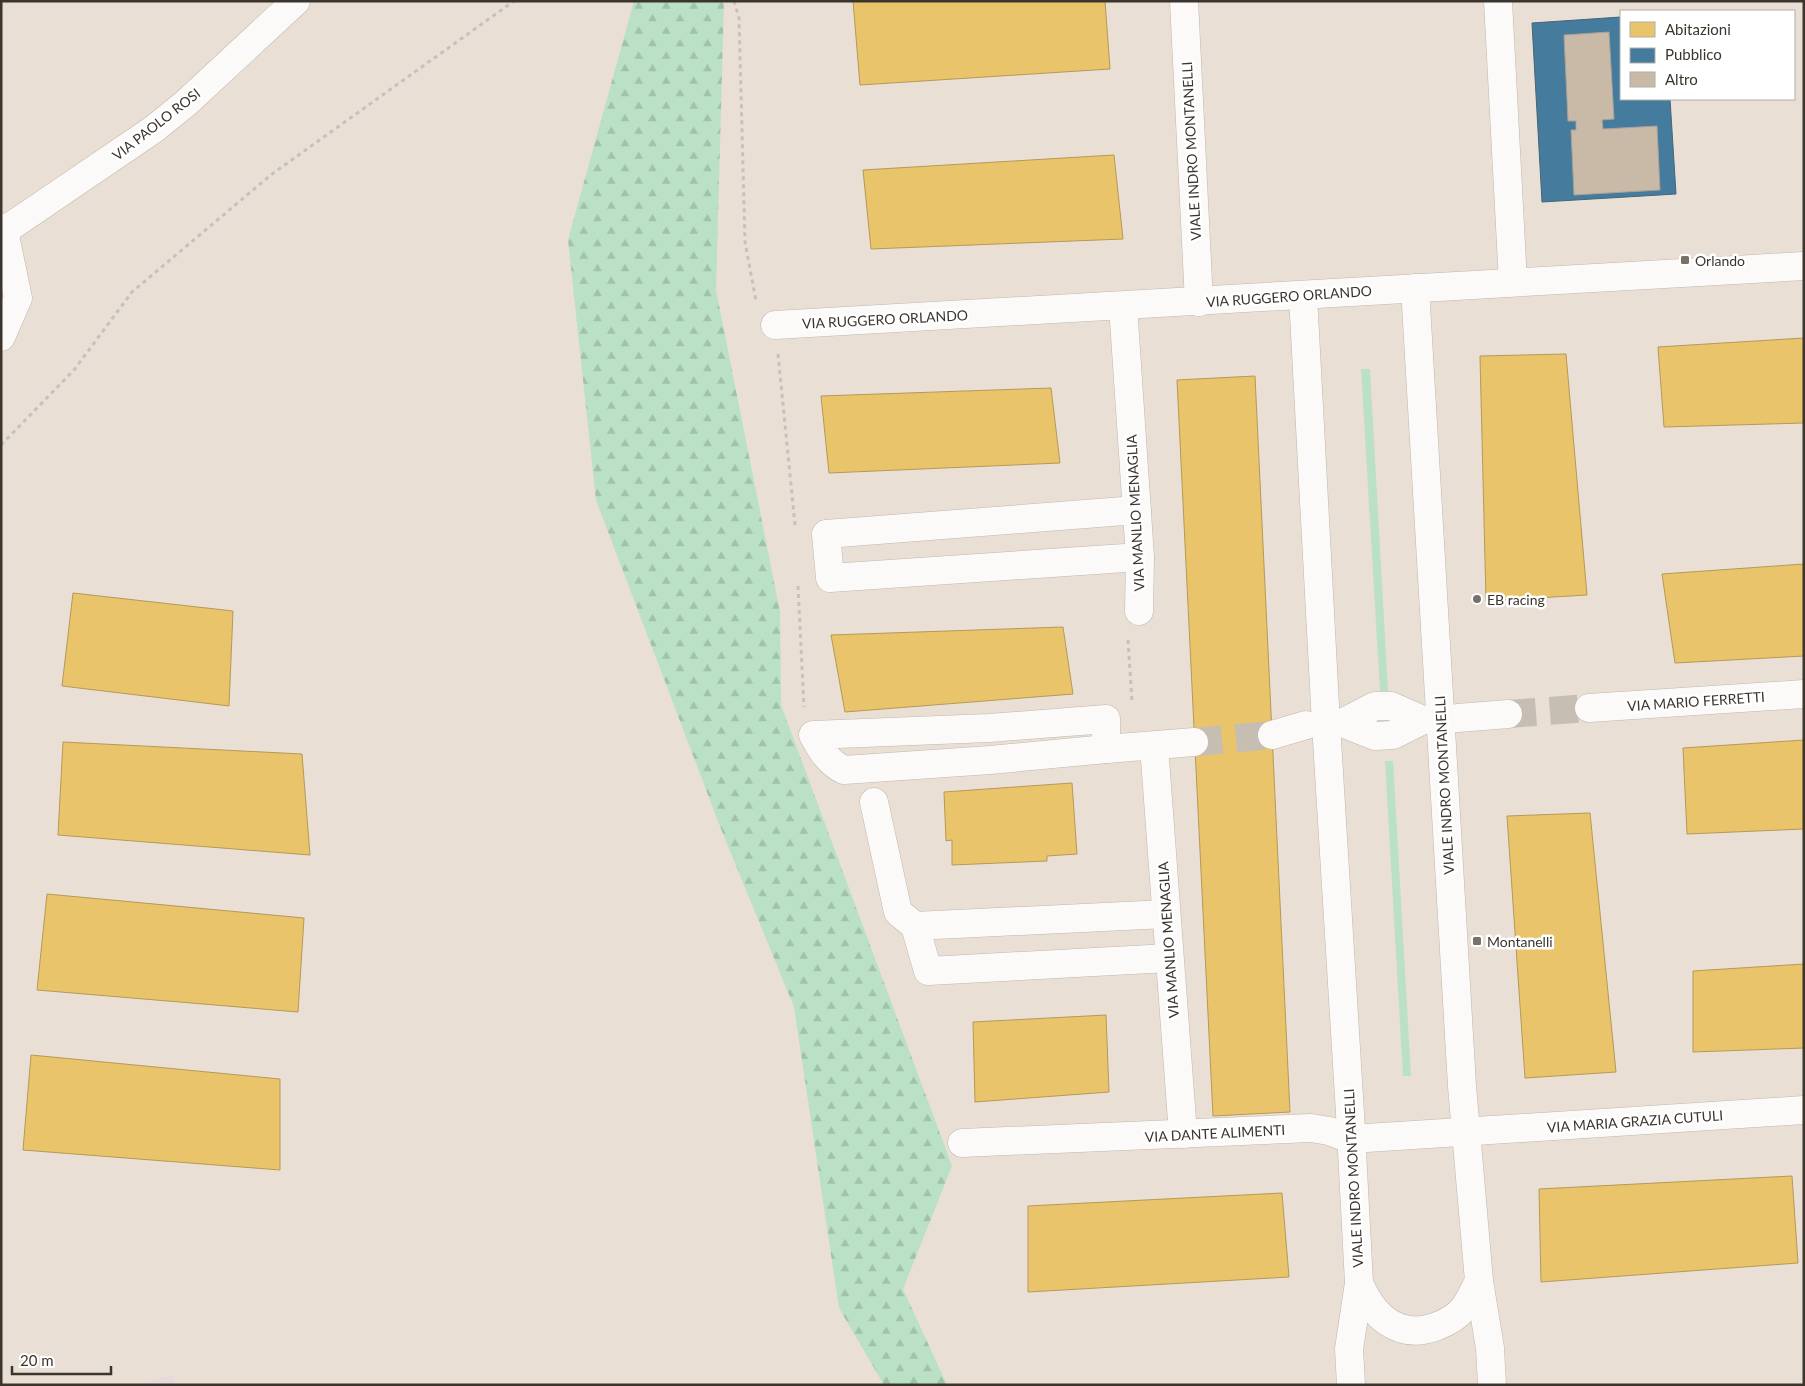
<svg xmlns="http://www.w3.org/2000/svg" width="1805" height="1386" font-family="Lato,sans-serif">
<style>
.education{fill:#e5d9de}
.green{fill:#bae1c5}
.forest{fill:url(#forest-firs)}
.homes{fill:#e9c46a;stroke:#b59958}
.public{fill:#457b9d;stroke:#42667b}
.building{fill:#c9b9a7;stroke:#a9a199}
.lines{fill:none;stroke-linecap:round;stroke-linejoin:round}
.street-tunnel{stroke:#c6bdb3;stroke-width:28;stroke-dasharray:28 14;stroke-linecap:butt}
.street-casing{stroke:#bfb7af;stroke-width:29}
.path{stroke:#c6c1be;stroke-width:3;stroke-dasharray:4 4;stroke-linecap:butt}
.street{stroke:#fcfaf9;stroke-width:28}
.poi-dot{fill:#797067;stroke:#fff;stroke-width:2}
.labels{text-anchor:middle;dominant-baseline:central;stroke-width:5;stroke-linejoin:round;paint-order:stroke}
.street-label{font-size:14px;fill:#3c352d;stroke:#fff}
.poi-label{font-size:14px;fill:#3c352d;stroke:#fff;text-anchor:start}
</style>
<defs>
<pattern id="forest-firs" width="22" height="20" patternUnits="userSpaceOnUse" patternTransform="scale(1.25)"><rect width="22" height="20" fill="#bae1c5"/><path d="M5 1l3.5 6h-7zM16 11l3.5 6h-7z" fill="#a1c2aa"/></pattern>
</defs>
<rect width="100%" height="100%" fill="#e9dfd4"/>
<path class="education" d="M172,1375L175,1385H138Z"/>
<g class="green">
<path d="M1361,369H1370L1388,691H1380Z"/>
<path d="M1385,761H1393L1411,1076H1403Z"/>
</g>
<path class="forest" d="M634,1H724L716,290L780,612L781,705L952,1166L903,1289L947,1385H884L839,1308L794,1007L721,829L596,500L568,240Z"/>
<g class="homes">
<path d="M853,1H1105L1110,69L860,85Z"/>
<path d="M1114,155L1123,239L871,249L863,170Z"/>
<path d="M1804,338V423L1664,427L1658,347Z"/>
<path d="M1566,354L1587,595L1486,601L1480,356Z"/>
<path d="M1255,376L1290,1112L1213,1116L1177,380Z"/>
<path d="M1051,388L1060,463L829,473L821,396Z"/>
<path d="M1804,564V656L1675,663L1662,574Z"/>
<path d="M73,593L233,611L229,706L62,686Z"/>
<path d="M1063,627L1073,694L845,712L831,635Z"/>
<path d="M1804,740V829L1687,834L1683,748Z"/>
<path d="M63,742L302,754L310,855L58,835Z"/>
<path d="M1072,783L1077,854L1047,856V861L952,865V840L946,841L944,792Z"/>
<path d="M1590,813L1616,1072L1525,1078L1507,816Z"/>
<path d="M47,894L304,918L298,1012L37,990Z"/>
<path d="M1804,964V1048L1693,1052V971Z"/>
<path d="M1106,1015L1109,1092L975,1102L973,1022Z"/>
<path d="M31,1055L280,1079V1170L23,1150Z"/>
<path d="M1792,1176L1798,1263L1541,1282L1539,1189Z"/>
<path d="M1282,1193L1289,1277L1028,1292V1206Z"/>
</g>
<path class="public" d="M1621,17V99H1670L1676,194L1542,202L1532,23Z"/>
<path class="building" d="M1609,32L1614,119L1602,120L1603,129L1657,126L1660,190L1574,195L1571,130H1576V121H1568L1564,35Z"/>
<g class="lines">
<g class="street-tunnel">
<path d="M1508,714L1589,708"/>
<path d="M1194,742L1272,735"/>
</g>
<g class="street-casing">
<g id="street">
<path d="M1184,1L1199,302"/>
<path d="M1498,1L1513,282"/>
<path d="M1,227L4,231L18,298L1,337"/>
<path d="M4,231L154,129L186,103L296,1"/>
<path d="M1415,288L1462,1086L1479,1281L1490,1348L1492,1385"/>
<path d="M1303,296L1326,724L1350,1113L1359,1283L1349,1349L1351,1385"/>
<path d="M1123,306L1140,557L1139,611"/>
<path d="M775,325L1804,266"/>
<path d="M1137,510L826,534L830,578L1140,557"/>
<path d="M1589,708L1804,694"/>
<path d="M1458,718L1508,714"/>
<path d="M1106,719V749L990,760L844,770C829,763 821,750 813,735L989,728Z"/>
<path d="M1342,723L1375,706H1391L1423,720"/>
<path d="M1342,723L1375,736L1393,735L1423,720"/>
<path d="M1272,735L1306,725"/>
<path d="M1154,746L1183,1134"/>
<path d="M1106,749L1194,742"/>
<path d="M874,802L898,912L915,926"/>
<path d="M1166,914L915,926L928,971L1169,958"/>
<path d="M962,1143L1311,1128L1329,1131L1351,1139L1804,1110"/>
<path d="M1359,1283C1373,1316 1397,1340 1435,1327C1446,1323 1457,1317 1464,1308C1470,1300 1474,1290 1479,1281"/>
</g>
</g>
<g class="path">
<path d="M734,1L739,18L745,242L756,301"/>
<path d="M778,354L795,525"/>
<path d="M1,445L74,370L132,292L272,174L514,1"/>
<path d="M798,586L804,707"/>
<path d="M1128,640L1132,701"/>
</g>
<use href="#street" class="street"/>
</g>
<g class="poi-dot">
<rect x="1680" y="255" width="10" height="10" rx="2.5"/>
<circle cx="1477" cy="599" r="5"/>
<rect x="1472" y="936" width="10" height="10" rx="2.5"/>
</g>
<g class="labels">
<g class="street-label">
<text transform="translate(156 124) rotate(-38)">VIA PAOLO ROSI</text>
<text transform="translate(1191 151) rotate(-93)">VIALE INDRO MONTANELLI</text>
<text transform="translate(1289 296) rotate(-4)">VIA RUGGERO ORLANDO</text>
<text transform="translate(885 319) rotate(-3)">VIA RUGGERO ORLANDO</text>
<text transform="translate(1135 513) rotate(-93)">VIA MANLIO MENAGLIA</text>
<text transform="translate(1696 701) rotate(-4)">VIA MARIO FERRETTI</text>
<text transform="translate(1444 785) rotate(-93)">VIALE INDRO MONTANELLI</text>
<text transform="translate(1168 940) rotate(-94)">VIA MANLIO MENAGLIA</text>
<text transform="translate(1635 1121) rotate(-4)">VIA MARIA GRAZIA CUTULI</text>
<text transform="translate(1215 1133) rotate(-3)">VIA DANTE ALIMENTI</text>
<text transform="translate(1353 1178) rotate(-93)">VIALE INDRO MONTANELLI</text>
</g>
<g class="poi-label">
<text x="1695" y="260">Orlando</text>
<text x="1487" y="599">EB racing</text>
<text x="1487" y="941">Montanelli</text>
</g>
</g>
<rect width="1805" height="1386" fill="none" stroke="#3c352d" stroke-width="5"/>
<rect x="1620" y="10" width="175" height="90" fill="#ffffff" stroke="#b1aeab"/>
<rect x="1630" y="22" width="25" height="15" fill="#e9c46a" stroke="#b1aeab"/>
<text x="1665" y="35" font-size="15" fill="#3c352d">Abitazioni</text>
<rect x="1630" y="48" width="25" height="15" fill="#457b9d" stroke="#b1aeab"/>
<text x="1665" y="60" font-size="15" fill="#3c352d">Pubblico</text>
<rect x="1630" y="72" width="25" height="15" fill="#c9b9a7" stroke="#b1aeab"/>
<text x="1665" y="85" font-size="15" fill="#3c352d">Altro</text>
<path d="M12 1366v8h99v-8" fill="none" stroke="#3c352d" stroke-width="2.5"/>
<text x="20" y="1366" font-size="15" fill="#3c352d" stroke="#ffffff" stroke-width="4" paint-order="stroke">20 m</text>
</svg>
